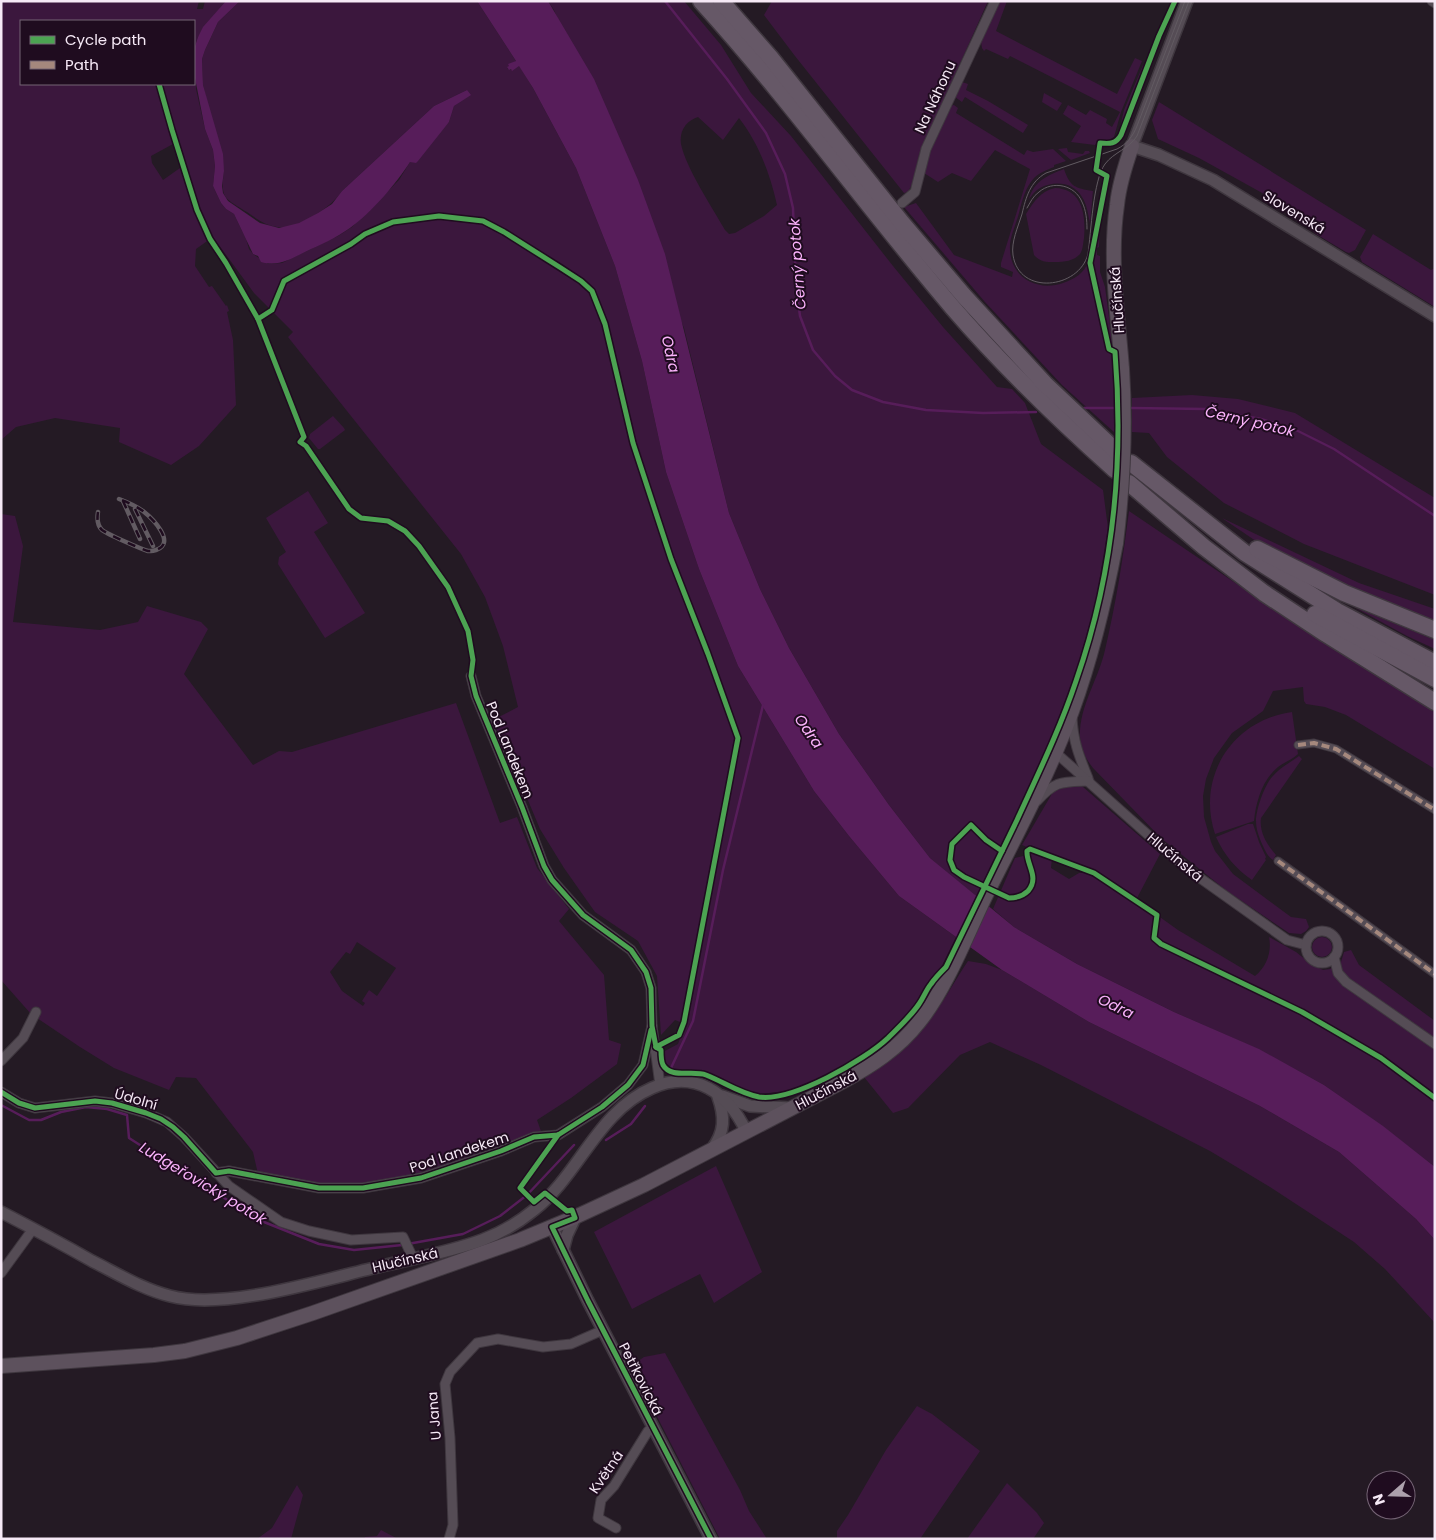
<svg xmlns="http://www.w3.org/2000/svg" width="1436" height="1540" font-family="Poppins,sans-serif">
<style>
.green{fill:#3b173d;fill-rule:evenodd}
.water{fill:#571d5a}
.lines{fill:none;stroke-linecap:round;stroke-linejoin:round}
.stream{stroke:#571d5a;stroke-width:2.5}
.pedestrian-casing{stroke:#3f373f;stroke-width:9}
.minor-casing{stroke:#3f373f;stroke-width:11}
.tertiary-casing{stroke:#3f373f;stroke-width:14}
.primary-casing{stroke:#3f373f;stroke-width:16}
.motorway-casing{stroke:#3f373f;stroke-width:19}
.pedestrian{stroke:#554c55;stroke-width:7}
.minor{stroke:#554c55;stroke-width:9}
.tertiary{stroke:#554c55;stroke-width:11}
.primary{stroke:#5d515d;stroke-width:14}
.motorway{stroke:#665867;stroke-width:16}
.tram{stroke:#625b62;stroke-width:1}
.rail-casing{stroke:#625b62;stroke-width:4.5}
.rail{stroke:#1f0c1f;stroke-width:2.5;stroke-dasharray:8;stroke-linecap:butt}
.primary-bridge-casing{stroke:#3f373f;stroke-width:16;stroke-linecap:butt}
.primary-bridge{stroke:#5d515d;stroke-width:14}
.quiet{stroke:#a5887d;stroke-width:4;stroke-dasharray:8 4;stroke-linecap:butt}
.cycleway-casing{stroke:#1f0c1f;stroke-width:8}
.cycleway{stroke:#4ca352;stroke-width:5}
.labels{text-anchor:middle;dominant-baseline:central;stroke-width:4;stroke-linejoin:round;paint-order:stroke}
.street-label{font-size:14px;fill:#f6e9f6;stroke:#1f0c1f}
.water-label{font-size:15px;font-style:italic;fill:#fab2fb;stroke:#1f0c1f}
</style>
<rect width="100%" height="100%" fill="#241a24"/>
<g class="green">
<path d="M1,1H199L197,9H203L205,1H226L198,37L195,46L196,89L205,129L213,150L215,166L213,186L221,203L226,209L234,214L246,239L249,249L253,254L268,264L282,263L338,236L352,227L399,180L410,162L449,122L454,106L459,102L467,90L434,106L342,191C332,207 296,231 277,227C264,225 257,219 247,212C225,198 220,199 224,171L203,85L202,59L205,50L218,22L240,1H477L516,61L507,68L512,70L519,65L533,88L576,168L615,266L642,361L666,472L699,569L738,666L814,791L849,836L899,896L956,937L921,1008L895,1039L861,1064L787,1091L759,1094L738,1087L710,1073L688,1069L675,1070L666,1063L663,1052L678,1044L685,1024L675,1020L661,1035L657,976L638,941L595,912L564,868L540,829L502,738L491,721L518,707L503,646L485,597L461,554L288,337L293,332L254,293L213,237L196,249L195,266L209,287L212,286L226,306L227,305L229,311L227,312L233,340L236,405L199,446L171,465L119,442L120,428L55,418L16,427L1,440ZM21,21H194V84H21ZM176,134L197,206L192,204L180,168L163,180L152,163L151,156L173,144V136Z"/>
<path d="M548,1H684L721,45L751,93L791,136L893,266L943,327L997,387L1012,389L1025,403L1041,444L1103,490L1108,528L1096,601L1077,668L1053,733L1007,840L976,897L930,858L889,805L839,734L789,648L760,589L729,513L684,328L554,10ZM698,117L723,140L739,118C759,144 770,174 777,205L764,216L735,233L729,234L725,230C712,207 686,168 681,144C679,131 686,121 698,117Z"/>
<path d="M772,1H988L919,155L913,182L908,192L904,193L795,56L764,15Z"/>
<path d="M999,1H1007L996,31L1117,94L1135,58L1142,61L1121,112L1114,137L1108,140L1099,139L1095,145L1071,142L1081,126L1063,114L1068,105L1086,115L1090,110L1107,119L1106,123L1112,127L1120,112L1010,56L1008,59L986,49L984,51L982,48L981,42Z"/>
<path d="M1143,65L1145,66L1120,132L1114,142H1107L1114,141L1118,136L1124,110Z"/>
<path d="M962,82L968,84L966,90L988,101L1028,125L1023,133L965,97L962,102L955,97Z"/>
<path d="M1044,93L1062,103L1057,111L1042,102Z"/>
<path d="M1159,102L1366,230L1355,250L1349,253L1346,252L1316,234L1295,214L1264,194L1199,158L1158,139L1152,120Z"/>
<path d="M954,105L958,108L956,113L1024,155L1027,150L1033,152L1053,149L1066,161L1054,165V167C1047,170 1040,172 1034,178C1025,188 1022,201 1019,213C1016,225 1009,238 1010,250C1011,278 1038,292 1063,283C1074,279 1084,274 1088,262L1108,351L1113,356L1115,433L1062,385L985,302L904,207L916,203L954,255L1012,277L1013,272L1001,267V263L1030,169L995,150L971,181L952,173L938,182L924,173L926,160L950,106Z"/>
<path d="M1067,148L1068,152L1083,154L1085,151H1089L1090,153L1071,160L1058,149Z"/>
<path d="M1064,169C1070,187 1075,188 1093,191L1090,223C1088,215 1087,204 1082,197C1074,182 1054,180 1040,188C1036,190 1032,195 1029,199C1034,181 1048,175 1064,169Z"/>
<path d="M1055,188C1083,189 1086,216 1084,238C1083,243 1083,250 1080,254C1074,261 1064,262 1055,262C1046,262 1040,262 1034,255L1026,214C1034,202 1040,191 1055,188Z"/>
<path d="M1104,205L1100,225L1099,247L1097,248V255L1100,256V272L1105,287L1113,348H1111L1093,265L1095,241H1096L1095,239Z"/>
<path d="M1373,234L1431,270L1433,269L1435,270V307L1362,262L1360,257Z"/>
<path d="M1192,395L1238,399L1295,413L1435,498V595L1304,544L1224,503L1167,457L1149,433L1132,432V398Z"/>
<path d="M333,416L344,428L345,430L320,449H318L309,438L310,434Z"/>
<path d="M308,491L328,523L314,532L365,613L325,638L278,564L279,557L286,552L266,518Z"/>
<path d="M1129,511L1287,618L1435,711V769L1346,715L1325,707L1306,704L1304,701L1303,687L1273,691L1263,711L1232,733L1214,758L1206,779L1203,796L1204,817L1211,842L1215,851L1233,874L1291,917L1306,919L1309,927L1306,931L1301,934L1289,933L1227,891L1162,839L1093,768C1084,757 1079,744 1080,730C1082,702 1099,677 1105,650C1116,603 1123,559 1129,511Z"/>
<path d="M1,514L15,516L23,546L13,622L100,630L138,622L147,606L201,622L208,629L184,674L253,765L279,751L292,752L456,703L500,823L517,817L537,868L569,909L559,921L604,975L609,1040L621,1044L617,1064L571,1098L537,1120L542,1134L420,1176L361,1185H318L258,1174L253,1152L196,1078L176,1077L169,1090L114,1068L80,1047L31,1014L1,980ZM357,942L396,968L377,996L369,990L362,1001L365,1003L363,1006L342,991L330,972L346,952L350,954Z"/>
<path d="M1222,518L1359,583L1435,609V625L1272,552Z"/>
<path d="M1354,607L1435,640V649L1407,636Z"/>
<path d="M1292,712L1298,754C1293,759 1285,762 1278,767C1262,780 1256,802 1254,821L1215,834C1196,776 1233,720 1292,712Z"/>
<path d="M1299,756L1302,759L1261,818C1259,832 1267,845 1276,855L1273,860C1267,856 1265,850 1262,844C1259,837 1256,829 1256,821C1256,810 1264,786 1272,777C1279,768 1290,763 1299,756Z"/>
<path d="M1079,785L1083,787L1160,854L1136,900L1178,930L1255,976C1267,967 1272,951 1269,937L1296,952L1311,964L1323,970L1330,969L1341,962L1344,952L1351,950L1359,965L1435,1021V1167L1382,1126L1324,1085L1258,1049L1174,1012L1077,964L1014,927L993,909L1015,858L1039,852L1022,845L1053,792L1066,786ZM1052,857H1053L1092,873H1079L1069,879L1051,868Z"/>
<path d="M1248,824H1253L1259,842L1266,857L1265,859L1266,860L1252,880C1236,869 1224,855 1216,837Z"/>
<circle cx="1322" cy="947" r="10"/>
<path d="M968,961L986,964L1002,970L1089,1022L1260,1106L1339,1152L1416,1219L1435,1240V1323L1385,1269L1354,1242L1270,1187L1210,1151L1041,1065L990,1042L960,1055L908,1108L893,1113L864,1077C882,1064 900,1052 916,1036C937,1015 951,986 968,961Z"/>
<path d="M716,1166L762,1272L714,1303L700,1274L632,1309L594,1232Z"/>
<path d="M665,1353L740,1490L749,1511L767,1539H720L631,1366L644,1357Z"/>
<path d="M917,1406L932,1414L980,1451L920,1539H837V1531L848,1515L886,1450Z"/>
<path d="M1007,1483L1037,1513L1044,1523L1033,1539H967Z"/>
<path d="M297,1485L303,1495L291,1539H257L272,1528Z"/>
<path d="M381,1530L398,1539H364L365,1537L377,1536Z"/>
</g>
<g class="water">
<path d="M226,1H240L218,22L205,50L202,59L203,85L223,154L224,171L222,186L223,193L228,201L260,223L279,228L299,223L318,213L332,204L342,191L434,106L467,90L471,95L454,106L449,122L418,161L416,163L410,162C396,184 371,213 350,228C336,238 320,245 305,252C291,259 278,267 261,262L258,256L253,254L234,214L226,209L221,203L213,186L215,166L213,150L205,129L195,78V46L198,37L203,27Z"/>
<path d="M477,1H548L594,79L638,180L665,254L729,513L760,589L789,648L839,734L889,805L930,858L1014,927L1077,964L1174,1012L1259,1049L1324,1085L1383,1126L1435,1167V1240L1416,1219L1339,1152L1260,1106L1089,1022L1002,970L899,896L849,836L814,791L738,666L699,569L666,472L642,361L615,266L576,168L533,88L519,66L512,71L511,69L509,70L507,67L509,66L508,64L516,61Z"/>
</g>
<g class="lines">
<g class="stream">
<path d="M665,1L727,79L766,133L785,174L793,208L796,285L800,316L813,350L835,376L852,390L883,402L926,410L983,413L1036,412"/>
<path d="M1084,408H1116"/>
<path d="M1131,408L1206,409L1261,419L1296,430L1334,449L1435,516"/>
<path d="M671,1068L693,1021L723,870L763,705"/>
<path d="M1,1105L29,1120H41L61,1112L86,1107L107,1109L127,1115L129,1138L201,1184L264,1222L319,1244L354,1250L402,1245L463,1234L500,1216L527,1195L574,1145"/>
<path d="M606,1140L631,1124L645,1106"/>
</g>
<g class="pedestrian-casing">
<g id="pedestrian">
<path d="M1298,745L1314,743L1336,749L1435,810"/>
<path d="M1278,861L1435,974"/>
</g>
</g>
<g class="minor-casing">
<g id="minor">
<path d="M1432,1L1435,3"/>
<path d="M902,203L915,192L926,149L995,1"/>
<path d="M471,676L476,696L522,807L544,866L552,880L583,915L631,950L646,972L651,988L652,1026L660,1085"/>
<path d="M1072,717C1073,741 1079,756 1088,778"/>
<path d="M1055,752L1165,850L1193,873L1287,940L1306,945"/>
<path d="M1037,801C1056,780 1062,782 1089,781"/>
<circle cx="1322" cy="947" r="16"/>
<path d="M1334,957L1338,973L1346,982L1435,1044"/>
<path d="M1,1061L23,1038L36,1012"/>
<path d="M1,1092L19,1103L35,1108L95,1101L112,1103L146,1113L167,1122L184,1137L229,1186L281,1222L309,1231L351,1240L403,1237L413,1258"/>
<path d="M216,1173L229,1171L319,1188H363L421,1178L501,1151L534,1137L558,1135L602,1107L628,1085L643,1065L652,1026"/>
<path d="M1,1273L33,1229"/>
<path d="M616,1528L598,1518L601,1500L614,1486L648,1431L653,1427"/>
<path d="M449,1539L453,1525L450,1438L445,1384L450,1372L477,1343L498,1339L543,1347L571,1344L603,1330"/>
</g>
</g>
<g class="tertiary-casing">
<g id="tertiary">
<path d="M1187,1L1132,146L1159,155L1213,180L1435,316"/>
<path d="M722,1096L750,1106L791,1108"/>
<path d="M712,1149C725,1132 725,1117 718,1097"/>
<path d="M1,1212C32,1228 62,1244 92,1261C118,1274 142,1289 170,1296C226,1311 325,1279 382,1266C415,1258 450,1252 482,1240C501,1233 518,1223 534,1210C579,1175 598,1111 652,1088C695,1069 728,1093 746,1131"/>
<path d="M552,1227L588,1301L711,1539"/>
<path d="M563,1250L567,1235L575,1218"/>
</g>
</g>
<g class="primary-casing">
<g id="primary">
<path d="M1122,369C1118,315 1109,259 1117,205C1119,185 1125,166 1132,146"/>
<path d="M1,1366L154,1355L185,1351L237,1338L313,1313L520,1240L573,1218L644,1185L842,1082C871,1066 898,1049 919,1022C945,990 966,937 984,899C1015,837 1048,776 1072,711C1092,656 1105,601 1116,543"/>
</g>
</g>
<g class="motorway-casing">
<g id="motorway">
<path d="M701,1C790,99 867,207 953,308C1003,366 1058,419 1115,470"/>
<path d="M721,1L770,57L902,223L964,296L1045,384L1116,451"/>
<path d="M1131,463L1245,553L1337,611L1435,663"/>
<path d="M1129,483L1204,547L1264,593L1326,634L1435,702"/>
<path d="M1257,549L1344,593L1435,630"/>
<path d="M1315,614L1435,679"/>
</g>
</g>
<use href="#pedestrian" class="pedestrian"/>
<use href="#minor" class="minor"/>
<use href="#tertiary" class="tertiary"/>
<use href="#primary" class="primary"/>
<use href="#motorway" class="motorway"/>
<g class="tram">
<path d="M1185,1L1137,126C1133,136 1127,144 1117,149L1046,173C1030,182 1026,197 1022,214C1018,227 1011,242 1013,255C1019,296 1079,289 1088,254C1091,233 1093,180 1105,164C1114,152 1129,149 1137,136L1189,1"/>
<path d="M1027,208C1030,203 1033,196 1039,192C1053,180 1075,185 1082,202C1086,210 1087,220 1087,229"/>
</g>
<g class="rail-casing">
<g id="rail">
<path d="M123,501L140,539"/>
<path d="M135,509L153,546"/>
<path d="M98,512C97,518 97,525 102,530C107,534 141,549 148,551C151,551 154,551 156,550C177,543 152,518 143,511C136,506 127,502 119,499"/>
</g>
</g>
<use href="#rail" class="rail"/>
<g class="primary-bridge-casing">
<path id="primary-bridge" d="M1116,543C1123,485 1126,428 1122,369"/>
</g>
<use href="#primary-bridge" class="primary-bridge"/>
<g class="quiet">
<path d="M1298,745L1314,743L1336,749L1435,810"/>
<path d="M1278,861L1435,974"/>
</g>
<g class="cycleway-casing">
<g id="cycleway">
<path d="M159,84L172,130L197,210L210,239L226,263L258,319L304,437L300,442L306,446L349,509L361,518L388,521L405,531L419,546L448,587L468,631L473,660L471,676L476,696L522,807L544,866L552,880L583,915L631,950L646,972L651,988L652,1026L656,1047"/>
<path d="M258,319L272,310L284,281L351,244L365,234L393,222L439,216L483,221L504,232L561,268L581,281L592,291L605,324L633,443L671,559L708,654L738,738L684,1022L679,1035L656,1047"/>
<path d="M1002,851L986,840L971,825L952,844L950,860L954,870L964,877L1009,898C1016,898 1023,896 1028,891C1040,877 1026,865 1027,851L1030,849L1094,873L1157,915L1154,938L1161,944L1302,1012L1381,1058L1435,1098"/>
<path d="M656,1047L661,1050C661,1054 661,1061 663,1065C671,1079 693,1070 706,1075C724,1082 739,1093 759,1097C792,1102 865,1060 888,1038C899,1027 911,1016 919,1004C924,997 926,990 931,984C935,978 941,972 946,967C970,918 993,869 1017,820C1038,774 1060,729 1076,681C1113,575 1124,463 1115,352L1109,349L1090,263L1107,176L1096,170L1100,143C1110,144 1116,144 1121,135L1159,36L1175,1"/>
<path d="M1,1092L19,1103L35,1108L95,1101L112,1103L146,1113L161,1119L173,1127L184,1137L216,1173L229,1171L319,1188H363L421,1178L501,1151L534,1137L558,1135L602,1107L628,1085L643,1065L651,1030"/>
<path d="M558,1135L520,1188L534,1202L545,1193L567,1211L572,1210L575,1218L552,1227L588,1301L711,1539"/>
</g>
</g>
<use href="#cycleway" class="cycleway"/>
</g>
<g class="labels">
<g class="street-label">
<text transform="translate(935 97) rotate(-65)">Na Náhonu</text>
<text transform="translate(1294 212) rotate(31)">Slovenská</text>
<text transform="translate(1117 300) rotate(-94)">Hlučínská</text>
<text transform="translate(510 750) rotate(68)">Pod Landekem</text>
<text transform="translate(1175 857) rotate(40)">Hlučínská</text>
<text transform="translate(826 1090) rotate(-28)">Hlučínská</text>
<text transform="translate(136 1099) rotate(16)">Údolní</text>
<text transform="translate(459 1152) rotate(-18)">Pod Landekem</text>
<text transform="translate(405 1260) rotate(-13)">Hlučínská</text>
<text transform="translate(641 1379) rotate(63)">Petřkovická</text>
<text transform="translate(434 1416) rotate(-95)">U Jana</text>
<text transform="translate(606 1472) rotate(-56)">Květná</text>
</g>
<g class="water-label">
<text transform="translate(797 264) rotate(-94)">Černý potok</text>
<text transform="translate(671 354) rotate(77)">Odra</text>
<text transform="translate(1250 421) rotate(13)">Černý potok</text>
<text transform="translate(809 731) rotate(55)">Odra</text>
<text transform="translate(1116 1006) rotate(26)">Odra</text>
<text transform="translate(203 1183) rotate(31)">Ludgeřovický potok</text>
</g>
</g>
<rect width="1436" height="1540" fill="none" stroke="#f6e9f6" stroke-width="5"/>
<rect x="20" y="20" width="175" height="65" fill="#1f0c1f" stroke="#756475"/>
<rect x="30" y="36" width="25" height="8" fill="#4ca352" stroke="#756475"/>
<text x="65" y="45" font-size="15" fill="#f6e9f6">Cycle path</text>
<rect x="30" y="61" width="25" height="8" fill="#a5887d" stroke="#756475"/>
<text x="65" y="70" font-size="15" fill="#f6e9f6">Path</text>
<g transform="translate(1391 1495) rotate(250)"><circle r="24" fill="#1f0c1f" stroke="#756475"/>
<path d="M0-4L9 19L0 12L-9 19Z" fill="#aca1ac"/>
<text y="-8" font-size="14" font-weight="bold" text-anchor="middle" fill="#f6e9f6">N</text>
</g>
</svg>
